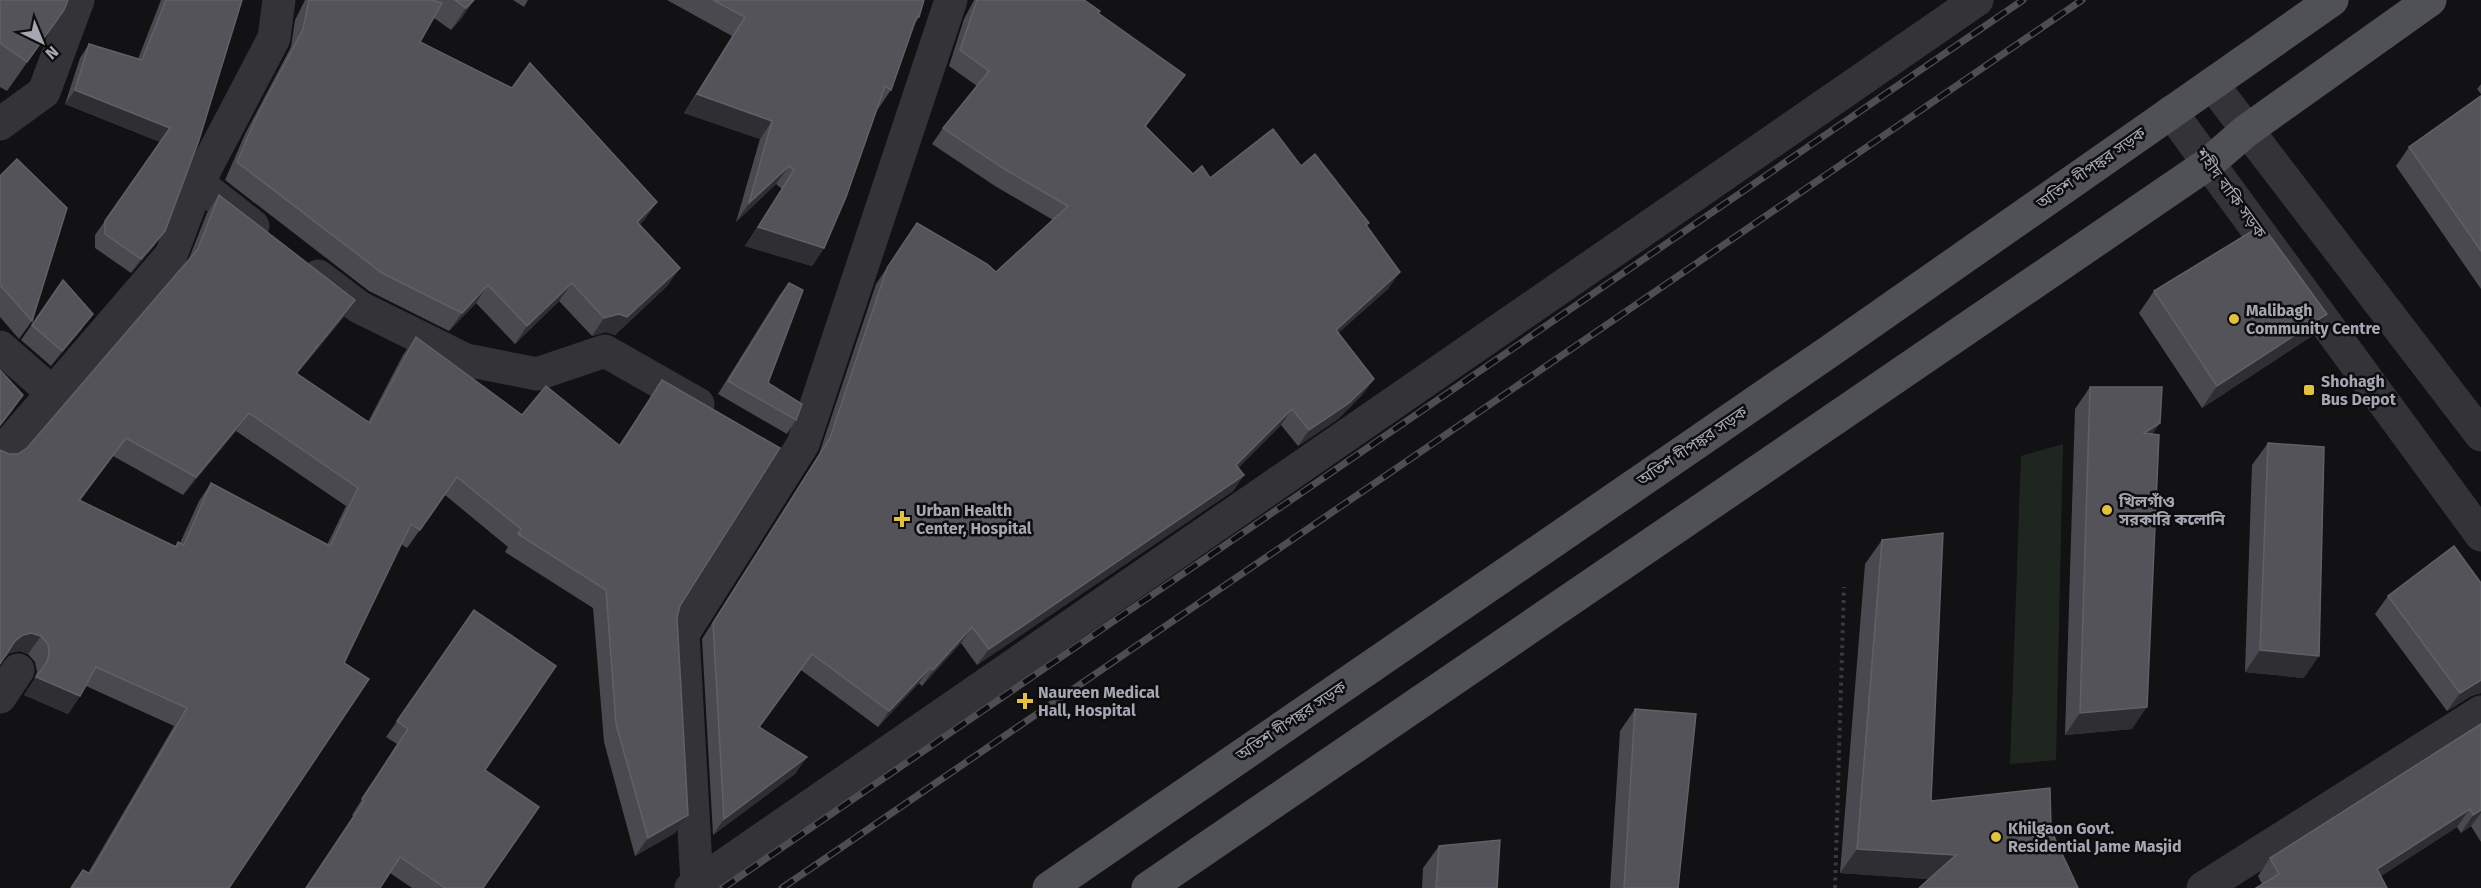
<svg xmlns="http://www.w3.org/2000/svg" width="2481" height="888" font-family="'Fira Sans','Noto Sans Bengali',sans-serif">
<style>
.green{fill:#1f2620}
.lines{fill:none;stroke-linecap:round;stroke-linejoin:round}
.path{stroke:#3a3a3f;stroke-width:4;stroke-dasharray:3 4.5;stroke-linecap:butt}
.minor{stroke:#343438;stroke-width:33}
.major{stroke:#505057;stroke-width:33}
.rail-casing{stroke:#4d4d53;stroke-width:7}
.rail{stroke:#0d0d0f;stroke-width:4.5;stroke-dasharray:14;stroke-linecap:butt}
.wall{fill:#49494f;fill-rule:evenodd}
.shaded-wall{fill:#2f2f33}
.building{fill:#535359;stroke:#606067;stroke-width:1.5;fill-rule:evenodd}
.poi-dot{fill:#e2c13c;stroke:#0d0d0f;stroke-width:2}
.labels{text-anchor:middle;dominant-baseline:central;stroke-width:5;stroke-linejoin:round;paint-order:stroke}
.street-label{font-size:16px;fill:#a5a7b3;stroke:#0d0d0f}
.poi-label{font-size:16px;font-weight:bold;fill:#a5a7b3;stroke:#0d0d0f;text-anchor:start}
</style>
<rect width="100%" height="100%" fill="#121214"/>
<path class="green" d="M2063,444L2056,760L2010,764L2021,456Z"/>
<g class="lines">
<path class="path" d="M1835,888L1844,587"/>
<g class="minor">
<path d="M2212,84L2481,435"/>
<path d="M2171,112L2481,535"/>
<path d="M0,124L44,92L78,0"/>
<path d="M198,183L253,226"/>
<path d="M318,276L359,307L466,360L537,374L605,351L698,404"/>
<path d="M0,347L54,394"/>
<path d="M0,454L171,255L198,183L274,38L279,0"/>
<path d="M0,697L18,670"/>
<path d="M697,884L683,634L803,444L951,0"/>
<path d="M691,888L1977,0"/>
<path d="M2203,888L2481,712"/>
</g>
<g class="major">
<path d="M1049,888L1830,351L2332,0"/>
<path d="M1148,888L2209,163L2246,131L2430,0"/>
</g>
<g class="rail-casing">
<g id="rail">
<path d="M723,888L2023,0"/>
<path d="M782,888L2082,0"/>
</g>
</g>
<use href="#rail" class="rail"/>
</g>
<g class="wall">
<path d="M0,0L64,10L7,91L0,87Z"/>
<path d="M161,0H242L155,245L131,273L95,248V235L160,142L65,104L80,58L89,44L138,59Z"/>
<path d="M305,0H474L461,19L451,30L434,18L420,42L657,202L644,220L639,225L680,268L667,286L615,335L606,332L592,336L559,301L515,344L476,303L449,331L369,291L225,180L245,134L291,47L295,20Z"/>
<path d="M513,0H528L524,7Z"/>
<path d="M667,0H924L919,17L914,25L891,90L878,109L877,108L824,248L812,266L745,246L782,189L776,184L736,222L760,139L684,113L732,36Z"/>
<path d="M974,0H1084L1098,13L1173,91L1145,127L1193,174L1210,178L1301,166L1367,226L1389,288L1338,333L1374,379L1362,395L1338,419L1298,446L1281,425L1238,468L1244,475L1233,491L977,665L961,643L922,686L919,683L878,727L801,670L759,727L796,773L713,835L702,639L819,454L876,284L917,223L996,272L1053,220L995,186L932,144L943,128L977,86L949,66L964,19Z"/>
<path d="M2481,84V94L2477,89Z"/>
<path d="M2481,96V289L2396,166L2409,147Z"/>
<path d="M0,176L32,321L19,339L0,317Z"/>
<path d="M219,195L355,300L343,318L297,374L368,422L403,355L416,337L522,415L619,445L662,380L680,606L677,617L675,833L635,856L604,742L593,608L505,552L508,547L445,495L407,548L401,544L344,663L369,679L71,888L88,873L174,726L86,686L80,696L68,714L24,695L34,680L37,672L35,662L28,654L19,651L10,653L4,658L9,454H18L27,448L188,261L207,213ZM236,431L346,506L327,545L211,483L199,501L180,543L178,542L175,546L80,501L113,456L183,495Z"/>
<path d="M63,280L82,329L51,366L21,340Z"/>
<path d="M789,283L768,383L796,420L787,434L718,394L779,296Z"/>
<path d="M2154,291L2312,336L2202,408L2139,313Z"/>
<path d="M2090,387L2152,434L2132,729L2065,735L2075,409Z"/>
<path d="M2268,443L2304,678L2245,672L2252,465Z"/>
<path d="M1882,540L1931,801L2051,830L1929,879L1840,873L1865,564Z"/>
<path d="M2388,596L2481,693L2471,696L2447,711L2375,614Z"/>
<path d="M474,610L485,770L483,888H412L390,873L353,816L352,815L397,744L386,737Z"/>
<path d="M1635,709L1678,888H1610L1620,731Z"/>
<path d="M2481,724V842L2471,826L2461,833L2457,827L2381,876L2262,884L2258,876L2270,858Z"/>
<path d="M1439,846L1497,888H1422L1423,868Z"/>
</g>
<g class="shaded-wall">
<path d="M474,0L461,19L451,30L466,8Z"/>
<path d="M1185,75L1173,91L1134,142L1145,126Z"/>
<path d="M75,90L170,128L160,142L65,104Z"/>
<path d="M697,94L772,121L760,139L684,113Z"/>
<path d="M789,166L776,184L736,222L749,203Z"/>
<path d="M657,202L644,220L624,240L637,222Z"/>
<path d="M758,227L824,248L812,266L745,246Z"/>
<path d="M165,231L155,245L131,273L141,259Z"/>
<path d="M680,268L667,286L615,335L606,332L592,336L604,318Z"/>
<path d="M1400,272L1389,288L1324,346L1336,330Z"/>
<path d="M572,283L559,301L515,344L527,326Z"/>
<path d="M488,285L476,303L449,331L462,313Z"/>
<path d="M355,300L343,318L283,391L296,373Z"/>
<path d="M93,314L82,329L51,366L62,351Z"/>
<path d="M2327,314L2312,336L2202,408L2217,386Z"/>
<path d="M1374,379L1362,395L1338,419L1298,446L1309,430Z"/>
<path d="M23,395L11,413L0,427V425Z"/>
<path d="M1292,409L1281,425L1225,481L1236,465Z"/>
<path d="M249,413L236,431L183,495L196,477Z"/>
<path d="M2160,423L2145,445L2144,433Z"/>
<path d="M1244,475L1233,491L977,665L989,649Z"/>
<path d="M972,627L961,643L922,686L933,670Z"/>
<path d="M31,633L41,636L28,654L19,651L10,653L2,660L15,641L23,635Z"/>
<path d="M2260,650L2319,656L2304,678L2245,672Z"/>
<path d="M930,668L919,683L878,727L889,711Z"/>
<path d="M36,677L80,696L68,714L24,695Z"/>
<path d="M2481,680V693L2471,696L2447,711L2460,693Z"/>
<path d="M2147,707L2132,729L2065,735L2080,713Z"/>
<path d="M807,757L796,773L713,835L724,819Z"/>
<path d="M2470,809L2457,827L2364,887L2377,869Z"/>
<path d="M2481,810V813L2471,826L2461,833L2473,815Z"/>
<path d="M688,815L675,833L635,856L648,838Z"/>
<path d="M1857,849L1956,855L1939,880L1840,873Z"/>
</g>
<g class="building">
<path d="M0,0H68L64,10L27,62L0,43Z"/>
<path d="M166,0H242L199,140L165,231L141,259L105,234V221L170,128L75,90L89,44L142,60Z"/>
<path d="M309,0H432L442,3L420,42L512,88L530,63L657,202L637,222L680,268L627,317L619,314L604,318L572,283L527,326L488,285L462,313L382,273L237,162L257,116L303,29Z"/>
<path d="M455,0H474L466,8Z"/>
<path d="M713,0H924L919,17L917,16L891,90L885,86L846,197L824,248L758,227L794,170L789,166L749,203L772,121L697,94L745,17Z"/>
<path d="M977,0H1084L1100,11L1098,13L1185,75L1145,126L1193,174L1202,166L1210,178L1273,129L1301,166L1315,154L1369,223L1366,225L1400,272L1336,330L1374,379L1349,403L1309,430L1292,409L1236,465L1244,475L989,649L972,627L933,670L930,668L889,711L812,654L759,727L807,757L724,819L713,623L830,438L887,268L917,223L987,264L996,272L1068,206L1006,170L943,128L989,71L960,50Z"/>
<path d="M2481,96V251L2409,147Z"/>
<path d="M17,159L67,208L32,321L0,285V176Z"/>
<path d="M219,195L355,300L296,373L370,423L416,337L522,415L546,386L620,446L662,380L780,448L680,606L677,617L688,815L648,838L616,724L606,590L518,534L521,529L457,477L420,530L411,524L344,663L369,679L229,888H71L83,870L90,874L187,708L96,667L80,696L36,677L47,662L49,654L48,644L41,636L31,633L23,635L15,641L0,664V450L9,454H18L27,448L198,249ZM249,413L358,488L330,546L211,483L184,545L178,542L176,547L79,500L126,438L196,477Z"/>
<path d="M2262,225L2327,314L2217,386L2154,291Z"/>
<path d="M63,280L93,314L62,351L32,325Z"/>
<path d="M789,283L803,290L768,383L802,404L796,420L728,381Z"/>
<path d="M0,370L23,395L0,425Z"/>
<path d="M2090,387H2162L2160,423L2144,433L2159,435L2147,707L2080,713Z"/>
<path d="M2268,443L2324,447L2319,656L2260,650Z"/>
<path d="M1943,533L1931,801L2050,788L2051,830L2078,888H1919L1956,855L1857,849L1882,540Z"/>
<path d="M2454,546L2481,583V680L2460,693L2388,596Z"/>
<path d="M474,610L556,666L485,770L539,807L483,888H445L400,857L380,888H306L364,801L362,799L408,729L397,721Z"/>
<path d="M1635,709L1696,714L1678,888H1624Z"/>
<path d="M2481,724V810L2473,815L2470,809L2377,869L2387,888H2256L2279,874L2270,858Z"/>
<path d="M1500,840L1497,888H1436L1439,846Z"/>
</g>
<g class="poi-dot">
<circle cx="2234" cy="319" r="6"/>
<rect x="2303" y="384" width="12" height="12" rx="3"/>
<circle cx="2107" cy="510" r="6"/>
<path d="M899 510h6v6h6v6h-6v6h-6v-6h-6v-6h6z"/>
<path d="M1022 692h6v6h6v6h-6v6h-6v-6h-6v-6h6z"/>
<circle cx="1996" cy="837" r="6"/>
</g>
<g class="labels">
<g class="street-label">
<text transform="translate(2091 168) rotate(-35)">অতিশ দীপঙ্কর সড়ক</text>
<text transform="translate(2231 193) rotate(54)">শহীদ বাকি সড়ক</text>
<text transform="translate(1692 446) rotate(-34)">অতিশ দীপঙ্কর সড়ক</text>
<text transform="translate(1291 721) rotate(-34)">অতিশ দীপঙ্কর সড়ক</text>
</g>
<g class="poi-label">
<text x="2246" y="310">Malibagh<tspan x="2246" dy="18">Community Centre</tspan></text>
<text x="2321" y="381">Shohagh<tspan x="2321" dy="18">Bus Depot</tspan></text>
<text x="2119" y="501">খিলগাঁও<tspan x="2119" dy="18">সরকারি কলোনি</tspan></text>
<text x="916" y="510">Urban Health<tspan x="916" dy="18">Center, Hospital</tspan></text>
<text x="1038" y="692">Naureen Medical<tspan x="1038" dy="18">Hall, Hospital</tspan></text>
<text x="2008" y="828">Khilgaon Govt.<tspan x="2008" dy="18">Residential Jame Masjid</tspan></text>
</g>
</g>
<g transform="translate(42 42) rotate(137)" stroke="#0d0d0f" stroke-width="4.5" paint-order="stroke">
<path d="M0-4.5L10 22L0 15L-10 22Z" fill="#a5a7b3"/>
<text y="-9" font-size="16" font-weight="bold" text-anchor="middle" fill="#a5a7b3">N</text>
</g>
</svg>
